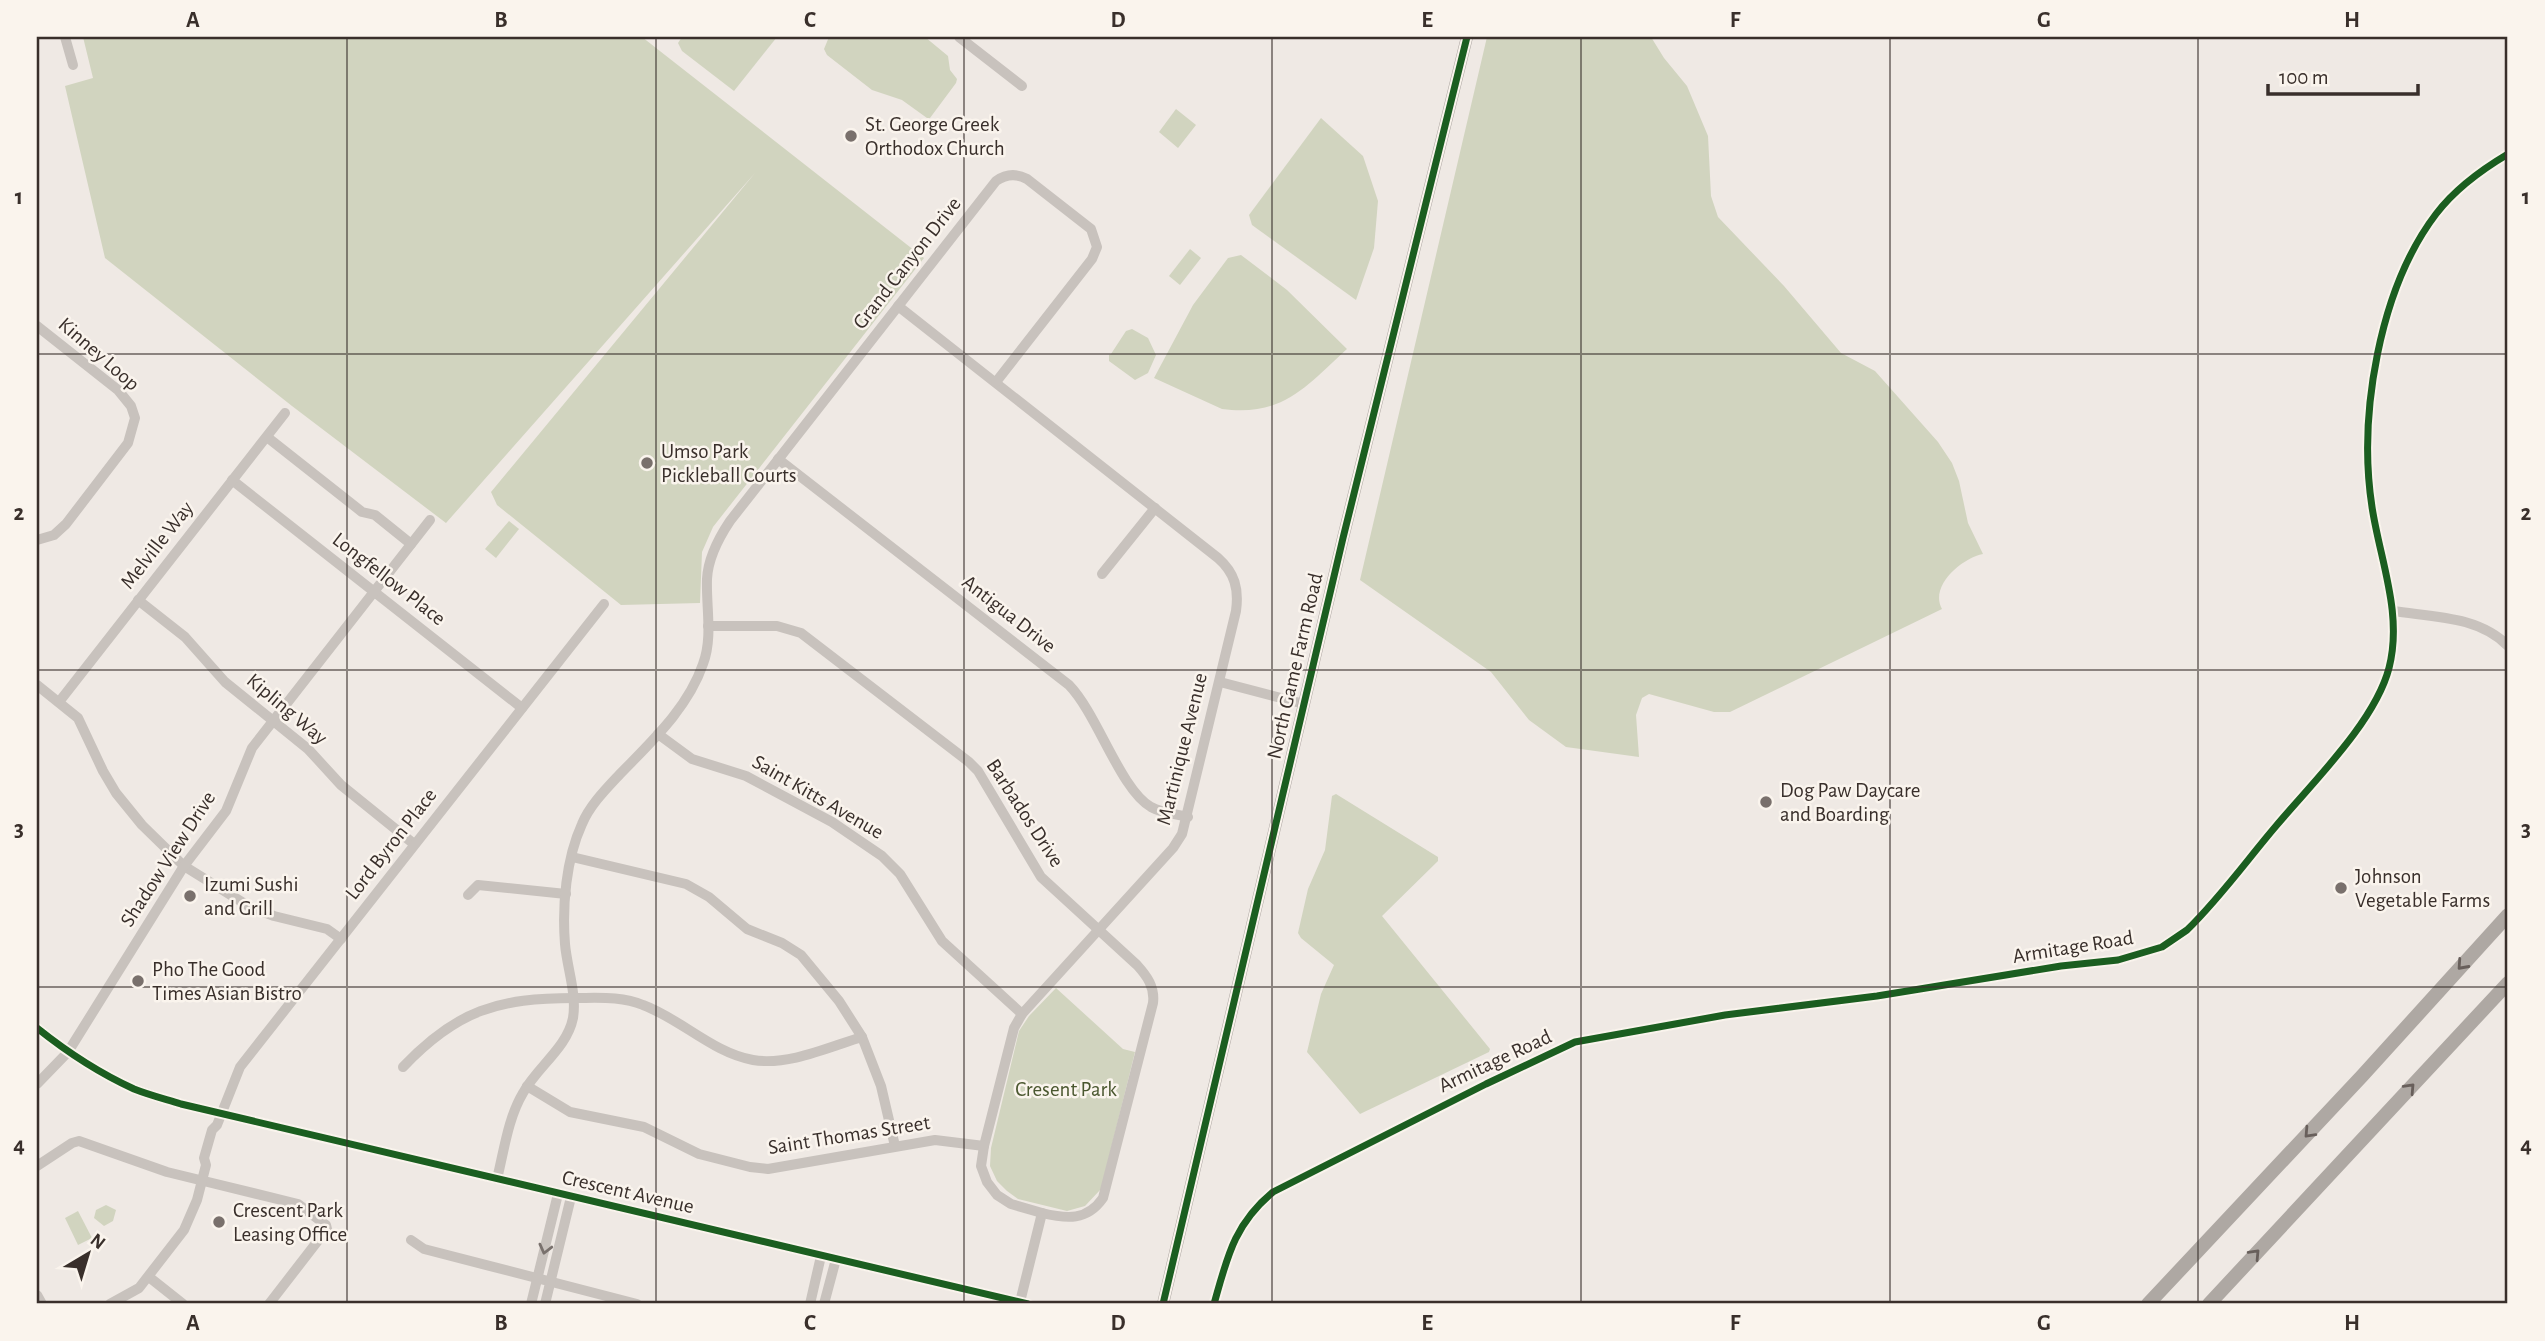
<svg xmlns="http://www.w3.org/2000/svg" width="2545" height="1341" font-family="'Alegreya Sans',sans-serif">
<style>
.green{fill:#d1d4bf}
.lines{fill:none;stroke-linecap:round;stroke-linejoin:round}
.minor{stroke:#c8c2bd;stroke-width:10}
.major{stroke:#ada6a2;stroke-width:12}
.highway{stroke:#aea8a3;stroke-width:14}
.cycleway-casing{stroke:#faf4ed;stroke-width:11}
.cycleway{stroke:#1b5e20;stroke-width:7}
.oneway{stroke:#685f5b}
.oneway2{stroke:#79716d}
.grid{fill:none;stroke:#392f2b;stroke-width:2;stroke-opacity:0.55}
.poi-dot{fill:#79706c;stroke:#faf4ed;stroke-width:2.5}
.labels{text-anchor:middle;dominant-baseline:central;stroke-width:5;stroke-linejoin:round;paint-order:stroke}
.poi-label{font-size:21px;fill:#392f2b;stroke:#faf4ed;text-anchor:start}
.street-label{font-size:21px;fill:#392f2b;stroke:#faf4ed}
.park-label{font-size:21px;fill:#4a572f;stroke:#faf4ed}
.neatline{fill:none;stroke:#392f2b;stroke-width:2.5}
.grid-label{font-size:23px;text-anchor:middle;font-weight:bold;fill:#392f2b}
</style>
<rect width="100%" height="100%" fill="#efe9e4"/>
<g class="green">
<path d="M83,37H642L924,258L713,527L702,552L700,603L621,605L497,505L491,492L755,173L446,523L292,406L105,258L65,86L93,78Z"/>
<path d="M682,37H777L734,91L682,51L678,43Z"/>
<path d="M829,37H925L948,56L950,70L957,79L956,83L930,118H927L902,100L872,90L827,55L824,49Z"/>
<path d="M1487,37H1651L1664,58L1687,86L1708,136L1711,196L1718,217L1784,286L1841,353L1875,371L1938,442L1952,463L1959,481L1968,523L1983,554C1962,558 1929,586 1942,609L1730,712H1714L1649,694L1642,698L1636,715L1639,757L1566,747L1529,720L1491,672L1360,580Z"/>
<path d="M1176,109L1196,125L1178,148L1159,132Z"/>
<path d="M1321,118L1363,156L1378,201L1374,248L1356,300L1252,225L1249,215Z"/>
<path d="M1190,249L1201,258L1180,285L1169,276Z"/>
<path d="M1241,255L1287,290L1347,349C1306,386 1284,417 1222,409L1154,378L1193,305L1228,258Z"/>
<path d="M1132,329L1148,338L1156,355L1148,373L1135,380L1109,361V355L1111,354L1126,331Z"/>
<path d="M509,521L519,529L496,558L485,549Z"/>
<path d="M1336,794L1438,857V861L1382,916L1490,1049L1489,1052L1360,1114L1307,1052L1321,994L1334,965L1301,938L1298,933L1308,889L1325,850L1332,796Z"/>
<path d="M1056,988L1123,1049L1135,1052L1101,1189L1085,1206L1067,1211L1018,1199L1007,1191L997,1181L990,1166L991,1148L1019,1031L1029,1016Z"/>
<path d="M106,1205L116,1210L113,1221L104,1226L94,1218L96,1210Z"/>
<path d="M78,1211L92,1238L78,1245L65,1218Z"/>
</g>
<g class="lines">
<g class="minor">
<path d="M65,37L73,65"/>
<path d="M959,37L1022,86"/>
<path d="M898,306L1218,558C1235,573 1239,589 1236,611L1182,834L1173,848L1022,1014L1014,1028L984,1146L981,1166L987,1182L997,1195L1011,1204L1042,1213L1020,1302"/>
<path d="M37,326L118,390L131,406L135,418L128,443L66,524L54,535L37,540"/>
<path d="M267,437L362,512L375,515L411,544"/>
<path d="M778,459L1069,685C1098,715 1120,789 1151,807C1162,813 1176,814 1188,817"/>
<path d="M232,480L522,708"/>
<path d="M1102,574L1155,508"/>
<path d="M138,600L185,637L225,682L308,749L341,785L414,844"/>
<path d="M2393,611C2433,617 2479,616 2508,646"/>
<path d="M708,626H777L801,633L969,762L978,771L1041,877L1137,965C1147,976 1155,987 1153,1003L1103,1198C1087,1221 1067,1219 1042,1213"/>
<path d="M1220,682L1304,704"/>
<path d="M37,685L78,718L103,771L116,793L142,825L184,866L250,907L274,916L327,929L341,939"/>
<path d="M59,702L285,413"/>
<path d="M658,734L692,759L746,776L832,822L882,856L900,874L942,941L1022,1014"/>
<path d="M572,857L686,884L709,897L747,929L782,943L801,955L839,1001L862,1037L881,1086L895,1146"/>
<path d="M468,895L478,885L566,894"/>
<path d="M37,1028C67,1052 99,1073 134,1089C149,1095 165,1099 181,1104L1028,1304"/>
<path d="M403,1067C457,1010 498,998 575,998C598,998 622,996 643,1005C681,1019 713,1053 753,1060C788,1066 829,1047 862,1037"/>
<path d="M37,1084L68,1052L184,866L226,811L252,748L430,520"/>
<path d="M527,1086L570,1112L644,1127L699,1154L750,1167L768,1169L935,1140L984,1146"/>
<path d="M37,1166L72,1143L79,1141L167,1172L298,1204L326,1225L327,1229L269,1304"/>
<path d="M497,1179C504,1151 508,1118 523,1093C537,1067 567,1048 573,1018C577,994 567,968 565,944C562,906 566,859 582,824C590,805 606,789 620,774C652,741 688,708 703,664C713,638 706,607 707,579C708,558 718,539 730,521L996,181C1006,174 1016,173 1027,179L1091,229L1097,247L1092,259L996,382"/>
<path d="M411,1240L424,1249L637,1304"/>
<path d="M149,1277L183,1304"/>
<path d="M37,1295L42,1304"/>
<path d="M110,1304L139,1288L184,1230L197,1200L206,1165L204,1158L212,1130L217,1125L240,1067L604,604"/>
<path d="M531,1304L558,1194"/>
<path d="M545,1304L571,1197"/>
<path d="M810,1304L821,1256"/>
<path d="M824,1304L836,1259"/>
<path d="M1214,1304C1227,1258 1234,1224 1273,1192L1486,1084L1575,1042L1725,1015L1877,996L2061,966L2118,960L2162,947L2187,930C2220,898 2247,860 2276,826C2312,783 2375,722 2389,668C2403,614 2380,560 2372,507C2358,416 2379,289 2436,214C2455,189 2481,170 2508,154"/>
</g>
<path class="major" d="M1163,1304L1343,538L1467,37"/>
<g class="highway">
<path d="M2148,1304L2362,1076L2508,915"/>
<path d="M2209,1304L2508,983"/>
</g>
<g class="cycleway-casing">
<g id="cycleway">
<path d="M37,1028C67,1052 99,1073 134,1089C149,1095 165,1099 181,1104L1028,1304"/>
<path d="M1163,1304L1343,538L1467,37"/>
<path d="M1214,1304C1227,1258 1234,1224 1273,1192L1486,1084L1575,1042L1725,1015L1877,996L2061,966L2118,960L2162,947L2187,930C2220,898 2247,860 2276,826C2312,783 2375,722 2389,668C2403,614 2380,560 2372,507C2358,416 2379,289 2436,214C2455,189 2481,170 2508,154"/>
</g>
</g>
<use href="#cycleway" class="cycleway"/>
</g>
<defs><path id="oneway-chevron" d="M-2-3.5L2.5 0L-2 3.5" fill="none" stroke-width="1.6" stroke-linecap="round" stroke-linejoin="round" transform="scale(1.75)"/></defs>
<g class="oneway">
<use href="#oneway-chevron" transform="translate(2462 965) rotate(132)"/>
<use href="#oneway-chevron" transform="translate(2410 1088) rotate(-47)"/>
<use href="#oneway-chevron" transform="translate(2309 1133) rotate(133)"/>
<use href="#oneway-chevron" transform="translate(2255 1254) rotate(-47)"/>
</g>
<use class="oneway2" href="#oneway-chevron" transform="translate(545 1249) rotate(104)"/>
<path class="grid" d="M347,37V1304M656,37V1304M964,37V1304M1272,37V1304M1581,37V1304M1890,37V1304M2198,37V1304M37,354H2508M37,670H2508M37,987H2508"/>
<g class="poi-dot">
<circle cx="851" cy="136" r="7"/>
<circle cx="647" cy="463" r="7"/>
<circle cx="1766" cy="802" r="7"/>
<circle cx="2341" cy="888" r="7"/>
<circle cx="190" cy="896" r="7"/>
<circle cx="138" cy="981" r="7"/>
<circle cx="219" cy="1222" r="7"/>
</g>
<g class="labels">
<g class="poi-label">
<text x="865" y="124">St. George Greek<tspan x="865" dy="24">Orthodox Church</tspan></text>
<text x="661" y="451">Umso Park<tspan x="661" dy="24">Pickleball Courts</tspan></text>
<text x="1780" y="790">Dog Paw Daycare<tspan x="1780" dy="24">and Boarding</tspan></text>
<text x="2355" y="876">Johnson<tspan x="2355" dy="24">Vegetable Farms</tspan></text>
<text x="204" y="884">Izumi Sushi<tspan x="204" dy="24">and Grill</tspan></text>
<text x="152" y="969">Pho The Good<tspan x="152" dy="24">Times Asian Bistro</tspan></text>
<text x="233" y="1210">Crescent Park<tspan x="233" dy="24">Leasing Office</tspan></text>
</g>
<g class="street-label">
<text transform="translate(907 263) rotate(-52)">Grand Canyon Drive</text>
<text transform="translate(99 354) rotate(41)">Kinney Loop</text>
<text transform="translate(157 545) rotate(-52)">Melville Way</text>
<text transform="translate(389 579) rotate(38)">Longfellow Place</text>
<text transform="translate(1009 614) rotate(38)">Antigua Drive</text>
<text transform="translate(1295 666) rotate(-77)">North Game Farm Road</text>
<text transform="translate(287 709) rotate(40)">Kipling Way</text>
<text transform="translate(1182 749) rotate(-76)">Martinique Avenue</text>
<text transform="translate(818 797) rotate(30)">Saint Kitts Avenue</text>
<text transform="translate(1025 813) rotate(57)">Barbados Drive</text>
<text transform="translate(391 844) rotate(-52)">Lord Byron Place</text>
<text transform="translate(168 859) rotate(-57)">Shadow View Drive</text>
<text transform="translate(2073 947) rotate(-9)">Armitage Road</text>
<text transform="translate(1495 1061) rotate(-25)">Armitage Road</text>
<text transform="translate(849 1135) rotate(-9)">Saint Thomas Street</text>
<text transform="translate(628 1192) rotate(13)">Crescent Avenue</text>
</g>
<g class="park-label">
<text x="1066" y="1089">Cresent Park</text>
</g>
</g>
<rect width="2545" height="1341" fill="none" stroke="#faf4ed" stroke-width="77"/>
<g transform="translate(88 1254) rotate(38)" stroke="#faf4ed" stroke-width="5" paint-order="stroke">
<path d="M0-5L12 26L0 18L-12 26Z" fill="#392f2b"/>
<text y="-10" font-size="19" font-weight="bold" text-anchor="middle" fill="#392f2b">N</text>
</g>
<path d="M2268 84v10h150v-10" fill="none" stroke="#392f2b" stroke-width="3.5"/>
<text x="2279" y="84" font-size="21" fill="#392f2b" stroke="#faf4ed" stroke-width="5" paint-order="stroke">100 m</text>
<rect x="38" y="38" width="2468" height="1264" class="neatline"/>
<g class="grid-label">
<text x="193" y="27">A</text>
<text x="501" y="27">B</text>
<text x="810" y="27">C</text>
<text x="1118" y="27">D</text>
<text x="1427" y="27">E</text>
<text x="1735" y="27">F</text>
<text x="2044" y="27">G</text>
<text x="2352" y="27">H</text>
<text x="19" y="204">1</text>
<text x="2526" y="204">1</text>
<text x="19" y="520">2</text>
<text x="2526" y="520">2</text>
<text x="19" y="836">3</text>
<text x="2526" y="836">3</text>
<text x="19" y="1152">4</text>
<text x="2526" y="1152">4</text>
<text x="193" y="1330">A</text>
<text x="501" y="1330">B</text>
<text x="810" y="1330">C</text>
<text x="1118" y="1330">D</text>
<text x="1427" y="1330">E</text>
<text x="1735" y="1330">F</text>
<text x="2044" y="1330">G</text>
<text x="2352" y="1330">H</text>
</g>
</svg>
